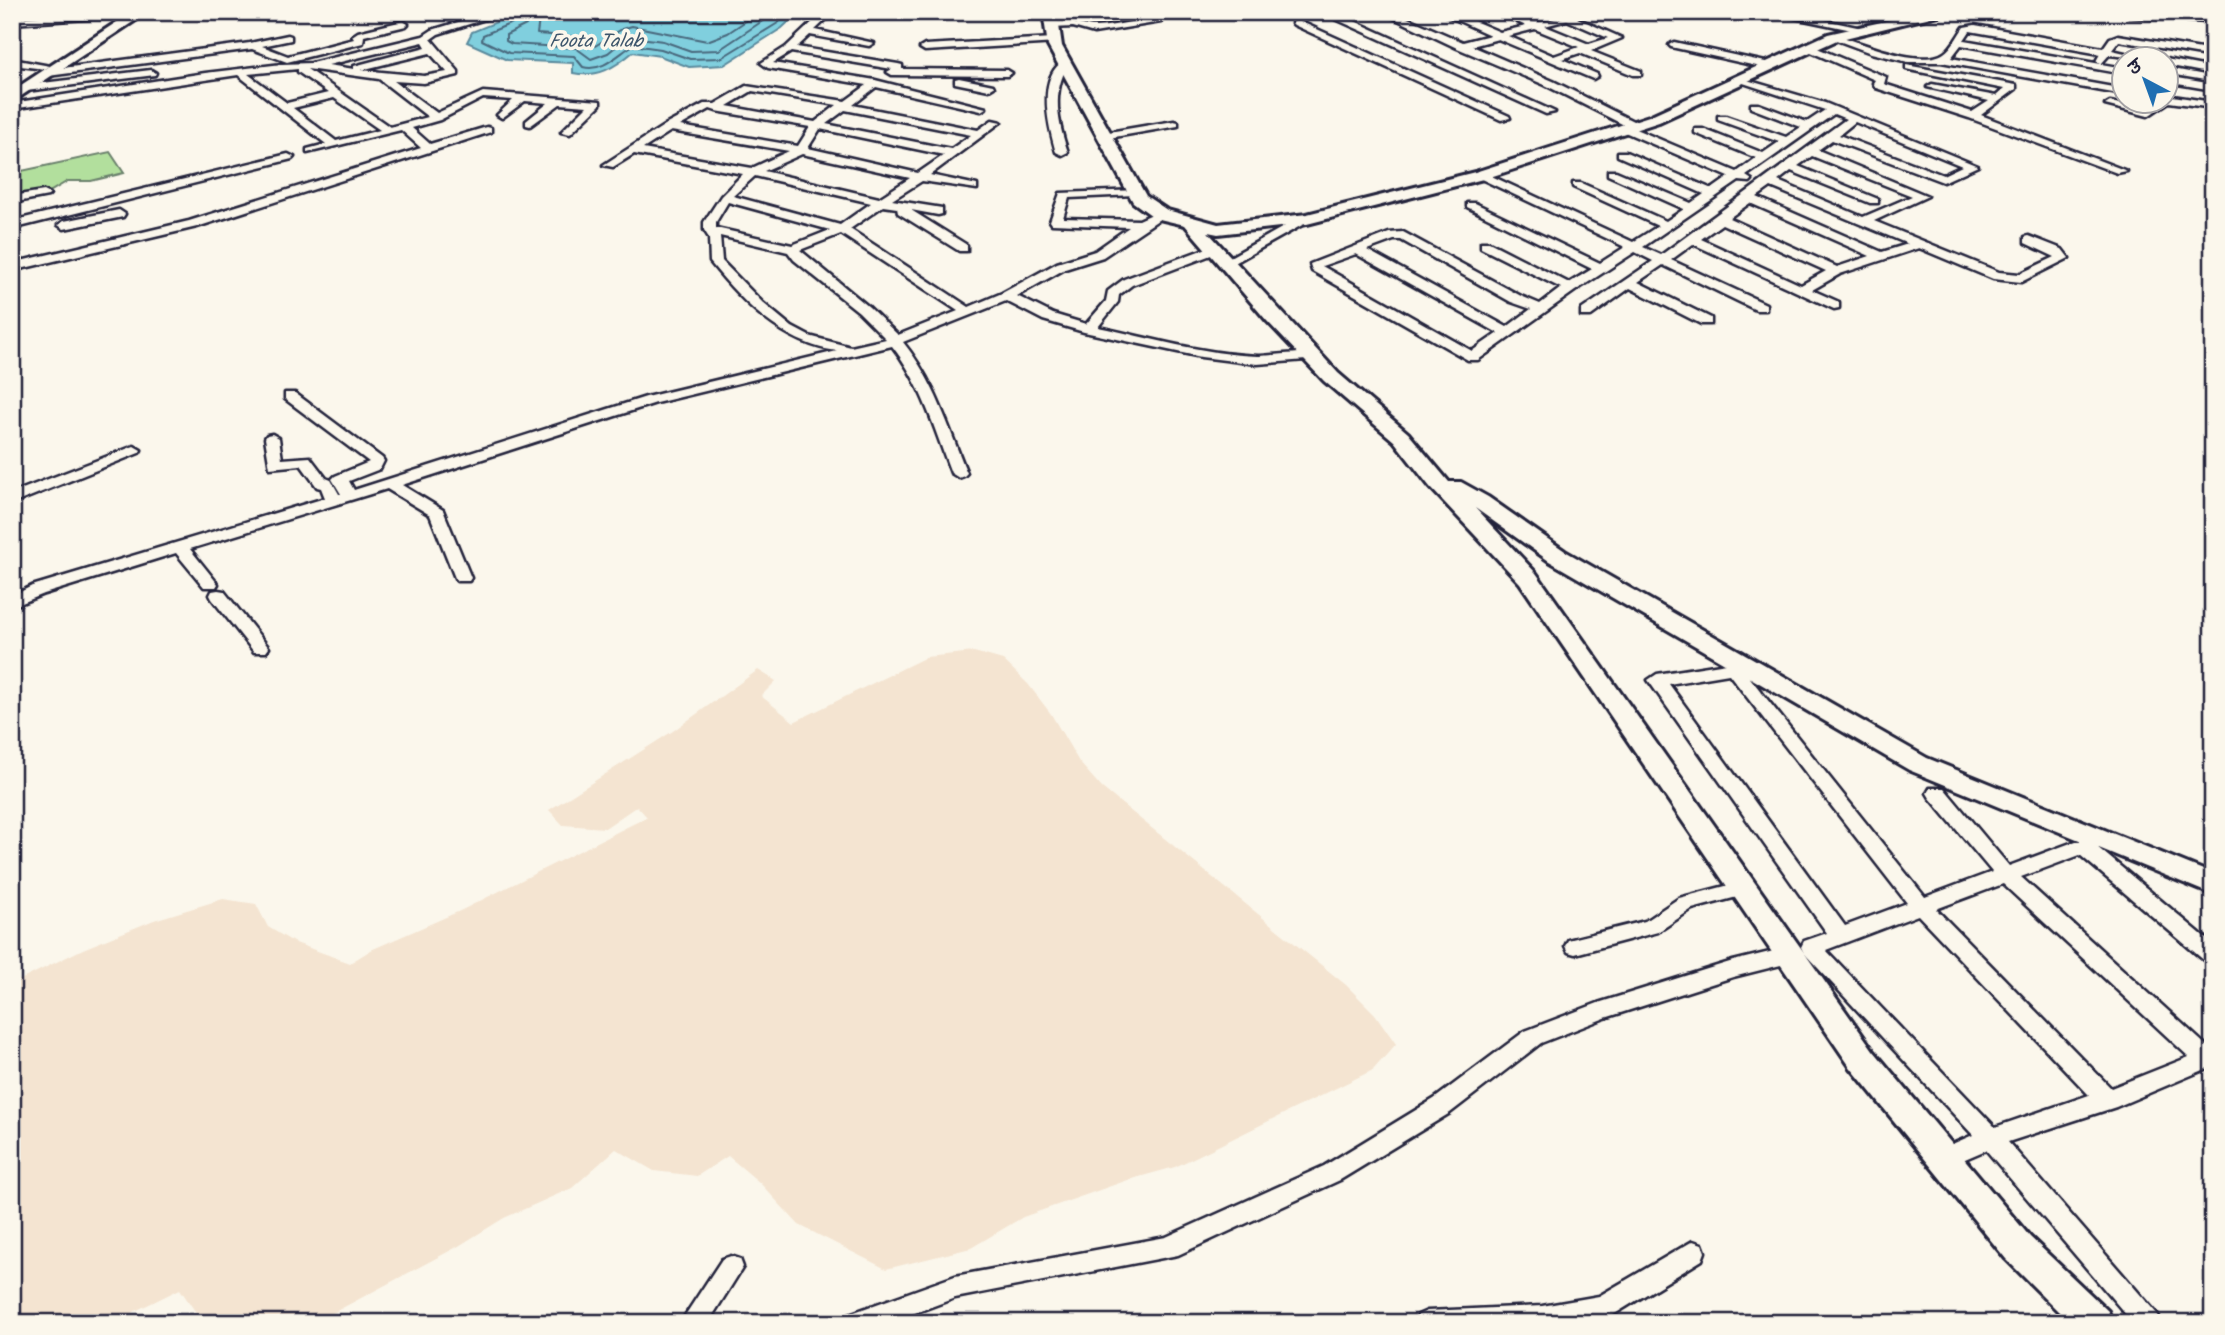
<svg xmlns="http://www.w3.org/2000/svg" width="2225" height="1335" font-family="Kalam,'Playpen Sans Deva',sans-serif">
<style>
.built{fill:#f4e4d1}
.green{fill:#b2df9d;stroke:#6a806c;stroke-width:2}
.water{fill:#80cfde;stroke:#5a8a9d;stroke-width:2}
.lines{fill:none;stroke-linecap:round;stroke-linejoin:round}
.shore{stroke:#48677c;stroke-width:2}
.street-casing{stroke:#22223b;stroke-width:5}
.secondary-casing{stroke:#22223b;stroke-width:6}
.street{fill:#fbf7ec;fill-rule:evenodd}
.secondary{fill:#fbf7ec;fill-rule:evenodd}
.labels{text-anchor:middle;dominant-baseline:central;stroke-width:7;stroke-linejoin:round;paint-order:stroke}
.far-water-label{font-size:19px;font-style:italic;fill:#3e566c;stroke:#fbf7ec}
</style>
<rect width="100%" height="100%" fill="#fbf7ec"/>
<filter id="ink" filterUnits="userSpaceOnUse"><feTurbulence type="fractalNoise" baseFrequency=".0143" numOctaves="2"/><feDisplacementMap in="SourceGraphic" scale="14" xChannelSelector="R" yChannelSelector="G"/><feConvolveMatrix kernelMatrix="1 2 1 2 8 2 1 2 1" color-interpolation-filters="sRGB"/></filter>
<g filter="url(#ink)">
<path class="built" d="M974,652L1003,660L1028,684L1051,714L1079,762L1102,788L1346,985L1375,1014L1396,1044L1373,1070L1175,1167L1128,1180L1023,1217L971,1248L886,1269L799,1225L760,1183L728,1156L697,1176L654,1171L616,1149L572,1188L504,1218L457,1247L314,1323H203L180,1289L135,1311L119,1323H12V984L83,949L154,920L223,899L256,904L268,927L293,942L350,963L371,950L462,910L647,817L637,806L605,828L563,825L549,810L673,731L758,670L776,681L761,696L794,722L926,657Z"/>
<path class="green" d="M110,152L124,173L91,181H68L51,191L12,199V173Z"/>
<path class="water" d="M521,12H799L782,28L724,65L689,67L660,56L633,52C614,68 598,78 573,73V63L507,60L467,42L472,32Z"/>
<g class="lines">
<g class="shore">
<path d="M521,12L517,21L483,35L482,40L509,53L574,56L583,67C603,72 617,55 633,45L661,49L690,59L721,58L778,23L789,12"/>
<path d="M530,12L526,25L506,35V41L512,44L576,48L591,59L608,53L625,39L632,37L663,41L691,51L719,50L776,12"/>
<path d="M540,12L537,34L578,37L595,46L622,29L632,26L707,41L728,33L759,12"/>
</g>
<g class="street-casing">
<g id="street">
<path d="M99,12L135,13L130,16L12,24V18Z"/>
<path d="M491,12H507L438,34L431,39L458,71V75L424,83L394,81L437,113L483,92L600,101V105L570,134L561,132L587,106L560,104L530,126L526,125V121L548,103L525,101L502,118L497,115L513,100L483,98L440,120L412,128L430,144L487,127L491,128V132L197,227L12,271V263L189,221L421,148L401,130L307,153V149L326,144L238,75L12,109V103L205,73L282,64L311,63L423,36L432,30ZM423,42L426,47L354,66V69L328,65ZM430,53L447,72L424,76L361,70ZM298,69V72L328,93L287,103L248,74ZM307,69L379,79L428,117L390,127ZM334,98L380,130L336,141L293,108Z"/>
<path d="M823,12H834L815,30L874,43L869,46L810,35L797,47L898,64L902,65V69L1007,70L1012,73L1007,76L892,75L887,72L892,69L791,52L773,63L875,80L986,108L981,111L876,87L853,105L978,130L992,120L1001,122L930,175L977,185V189L922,181L892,200L942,208V214L938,215L911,210L967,245V251H959L898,213L897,208L883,206L850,229L969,307L1002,293L1057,263L1095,251L1129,227L1052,224L1050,221L1060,193L1139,190L1141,192L1135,195L1069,198L1063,218L1139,220L1161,210L1167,214L1103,257L1065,269L1017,296L1053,314L1086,324L1106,301L1108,291L1124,279L1215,245L1221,249L1219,252L1132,285L1119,295L1118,302L1098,327C1150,338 1204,354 1258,356C1272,356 1313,349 1321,356L1319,359L1257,364L1201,357L1084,332L1043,320L1006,301L903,342C935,381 948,427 967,473L964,476L959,478L951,473C934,428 922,384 892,346L656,403L402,485L443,510L471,578L469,581H457L455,578L430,515L387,489L190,549L218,584L216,587H204L176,553L44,594L12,607V596L32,586L325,498L321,488L317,487L301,465L270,468L265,438L267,435L272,434L279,438L282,459L310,457L326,478L331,480L339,494H341L332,479L335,476L369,462L285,399V393H295L382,458L384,461L380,469L349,481L354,490L646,397L837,351C783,344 742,302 710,262L709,238L704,230V222L721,196L743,174L634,154L613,167L603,165L665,125L704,104H715L746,86L845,101L867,85L768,68L761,63L786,47ZM752,91L837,105L815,122L727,106ZM710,109L716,111L810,127L798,146L680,126ZM845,110L971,135L951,149L826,124ZM820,129L944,155L918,173L808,148ZM671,131L789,151L752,168L643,149ZM802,154L910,178L879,198L764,171ZM755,176L871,203L840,225L733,196ZM728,202L830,230L792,245L716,228V222ZM841,234L958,311L898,335L869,307L800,250ZM720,236L788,252L794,260L859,312L886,339L851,347L809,336L792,327L763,303L722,261Z"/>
<path d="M1381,12H1394L1463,42L1490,35L1439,12H1453L1500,32L1526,26L1496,12C1511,12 1527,23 1539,22C1558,20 1573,12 1593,12L1577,18L1622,38L1591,51L1641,71V75H1633L1580,53L1562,59L1597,74L1598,76L1593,79L1498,39L1472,46L1553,81L1637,123L1638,125L1633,128L1737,172L1756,158L1695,133V129H1703L1763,153L1779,142L1718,120V116H1726L1786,137L1801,127L1751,108V104H1759L1807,122L1825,110L1740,82V78L1825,103L1978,166L1943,182L1832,140L1818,150L1928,196L1874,221L1999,272L2019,274L2055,257L2025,243V237L2029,236L2062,249L2069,258L2021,282L1993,279L1919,248L1840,274L1812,290L1839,302V308L1834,309L1693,244L1671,260L1766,304V310H1756L1663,265L1638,282L1711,318V324H1701L1630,288L1591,316H1581V310L1653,261L1635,252L1575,291L1478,360H1468L1312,271L1310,264L1389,233L1403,232L1521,296L1540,304L1561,288L1481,248V242H1489L1569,283L1592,269L1467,207V203H1475L1600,263L1625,247L1477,177V173H1485L1633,242L1658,226L1573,187V183H1581L1666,221L1684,209L1608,175V171H1616L1691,203L1704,194L1618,156V152H1626L1712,189L1729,177L1620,130V126L1624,125L1545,85L1457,48ZM1567,20L1608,38L1589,44L1545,26ZM1535,29L1579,47L1554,56L1508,36ZM1834,114L1846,119L1661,255L1643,247L1739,181L1750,182L1752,180L1746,176ZM1855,122L1962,166L1943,175L1839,135ZM1812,156L1912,196L1863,217L1778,181L1791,171L1870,203H1878V199L1798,166ZM1771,187L1908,244L1882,252L1757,197ZM1750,203L1870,256L1837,267L1729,218ZM1722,224L1826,271L1801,285L1701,239ZM1394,240H1401L1511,302L1531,309L1507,327L1367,250ZM1356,254L1498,333L1472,351L1322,266Z"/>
<path d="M1766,12H1787L1871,30L1866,33Z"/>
<path d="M1331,13H1337L1555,112L1546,114L1331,17Z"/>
<path d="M1158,17L1161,18V22L1094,33L1073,27L1052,28L1047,25C1063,15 1080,27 1096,27C1116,26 1138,20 1158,17Z"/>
<path d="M1297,20L1509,116L1510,118L1501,120L1294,25L1292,23Z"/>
<path d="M403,21L408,24L406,26L364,36L363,43L287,62L252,49L48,76L43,73L48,70L250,43L288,35L291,36V40L262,46L288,56L354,39L352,36L358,32Z"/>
<path d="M1975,25L2103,48L2110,38L2118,35L2213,51V57L2119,41L2112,50L2155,60L2109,55L2101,64L2124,68V74L1961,45L1951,58L2124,89V95L1941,62H1908L1871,53L1828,37L1833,34C1858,41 1921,69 1944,53C1952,48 1958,35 1964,27ZM1970,31L2100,54L2096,61L2101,64L1964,40Z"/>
<path d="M1054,38L1059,41L1057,43L925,51L920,48L925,45Z"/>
<path d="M1674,42L1770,63L1775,66L1770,69L1671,47L1669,45Z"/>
<path d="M1804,45H1810L1886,77L1884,84L1972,112L1989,101L1927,87L1932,84L1996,96L2004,89L1910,70L1906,69V65L2016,85V89L1981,115L2127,171L2117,173L1969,118L1876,88L1873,83L1875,80L1804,49Z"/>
<path d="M12,59L50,66L45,69L12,65Z"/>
<path d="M2166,59L2213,68V74L2166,65Z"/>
<path d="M1064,61L1069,64C1051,91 1058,123 1068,152L1062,155L1056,152C1049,128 1036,77 1064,61Z"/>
<path d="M151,70L156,73L155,75L26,91L21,88L26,85Z"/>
<path d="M2166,76L2213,84V90L2166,82Z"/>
<path d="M959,78L993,85L994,87L989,90L955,83V79Z"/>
<path d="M2166,95L2213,102V108L2169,102L2148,116L2105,105L2110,102L2146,109L2158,102H2166Z"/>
<path d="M1174,121L1178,122V126L1103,139L1098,136L1103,133Z"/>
<path d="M288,154L294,157L292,159L12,229V221Z"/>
<path d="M44,191L50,194L48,196L12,203V196Z"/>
<path d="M119,210L125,214L123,217L64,229L58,225L64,221Z"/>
<path d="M1303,216L1313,219L1231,265H1223L1221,262Z"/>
<path d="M134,446L141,450L139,453L12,504V493Z"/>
<path d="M218,590L224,591L266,644L269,648L266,652H254L212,599L210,595L212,591Z"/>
<path d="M1733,662L1739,664L1925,897L1992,872L1930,798L1927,793L1930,788H1944L2009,866L2076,841H2090L2213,944V964L2206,962L2080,855L2021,877L2209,1048L2213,1047V1066L2116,1107L2008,1142L2158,1315L2162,1323H2133L1986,1150L1944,1168L1936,1165L1932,1158L1936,1151L1973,1135L1804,953L1801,947L1804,941L1827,933L1648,680L1657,674ZM1729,674L1907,903L1845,926L1669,684ZM2003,884L2189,1057L2111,1088L1936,909ZM1918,915L2089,1095L1995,1127L1826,950Z"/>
<path d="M1745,881L1752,883L1755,888L1752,893L1692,909L1658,932L1575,954L1568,952L1565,946L1568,940L1645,921L1679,898Z"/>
<path d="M1790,947L1797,949L1801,955L1797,961L1733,977L1605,1018L1541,1043L1450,1113L1340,1180L1178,1255L955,1298L888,1323H842L846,1315L955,1276L1166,1237L1324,1166L1434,1099L1525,1031L1598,1003L1733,961Z"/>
<path d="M1693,1241L1702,1244L1705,1252L1702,1260L1613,1315L1581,1323H1414L1418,1315L1427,1311L1542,1306L1599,1296Z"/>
<path d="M731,1256L740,1259L743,1267L708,1323H680L722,1259Z"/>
</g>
</g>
<g class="secondary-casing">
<g id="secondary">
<path d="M132,12H148L12,102V91Z"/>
<path d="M1043,12H1057L1062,46L1146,196L1167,210L1218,224L1307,214L1475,172L1649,116L1828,34L1926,12H1951L1837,40L1659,122L1487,178L1307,224L1218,234L1208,232L1338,373L1408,433L1449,482H1461L1488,497L1565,551L1927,758L2213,874V895L1909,770L1549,561L1475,508L1536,573L1873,1050L2030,1237L2108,1311L2113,1323H2070L2006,1259L1851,1068L1520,583L1430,487L1394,441L1324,381L1267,321L1185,225L1155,218L1133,202L1048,46Z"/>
<path d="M2124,12L2213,14V22L2130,16Z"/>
</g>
</g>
<use href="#street" class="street"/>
<use href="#secondary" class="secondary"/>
</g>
</g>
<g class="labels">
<g class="far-water-label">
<text x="596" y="42">Foota Talab</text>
</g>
</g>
<rect width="2225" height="1335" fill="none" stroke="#fbf7ec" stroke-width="42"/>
<rect x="21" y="21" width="2183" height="1293" fill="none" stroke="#22223b" stroke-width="2.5" filter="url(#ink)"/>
<g transform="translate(2145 80) rotate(319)"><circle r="33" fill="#fbf7ec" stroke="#a4a2a5" stroke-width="2"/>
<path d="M0-5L12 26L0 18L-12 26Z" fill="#1f6fb2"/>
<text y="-10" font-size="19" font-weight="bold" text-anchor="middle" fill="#22223b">उ</text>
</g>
</svg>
